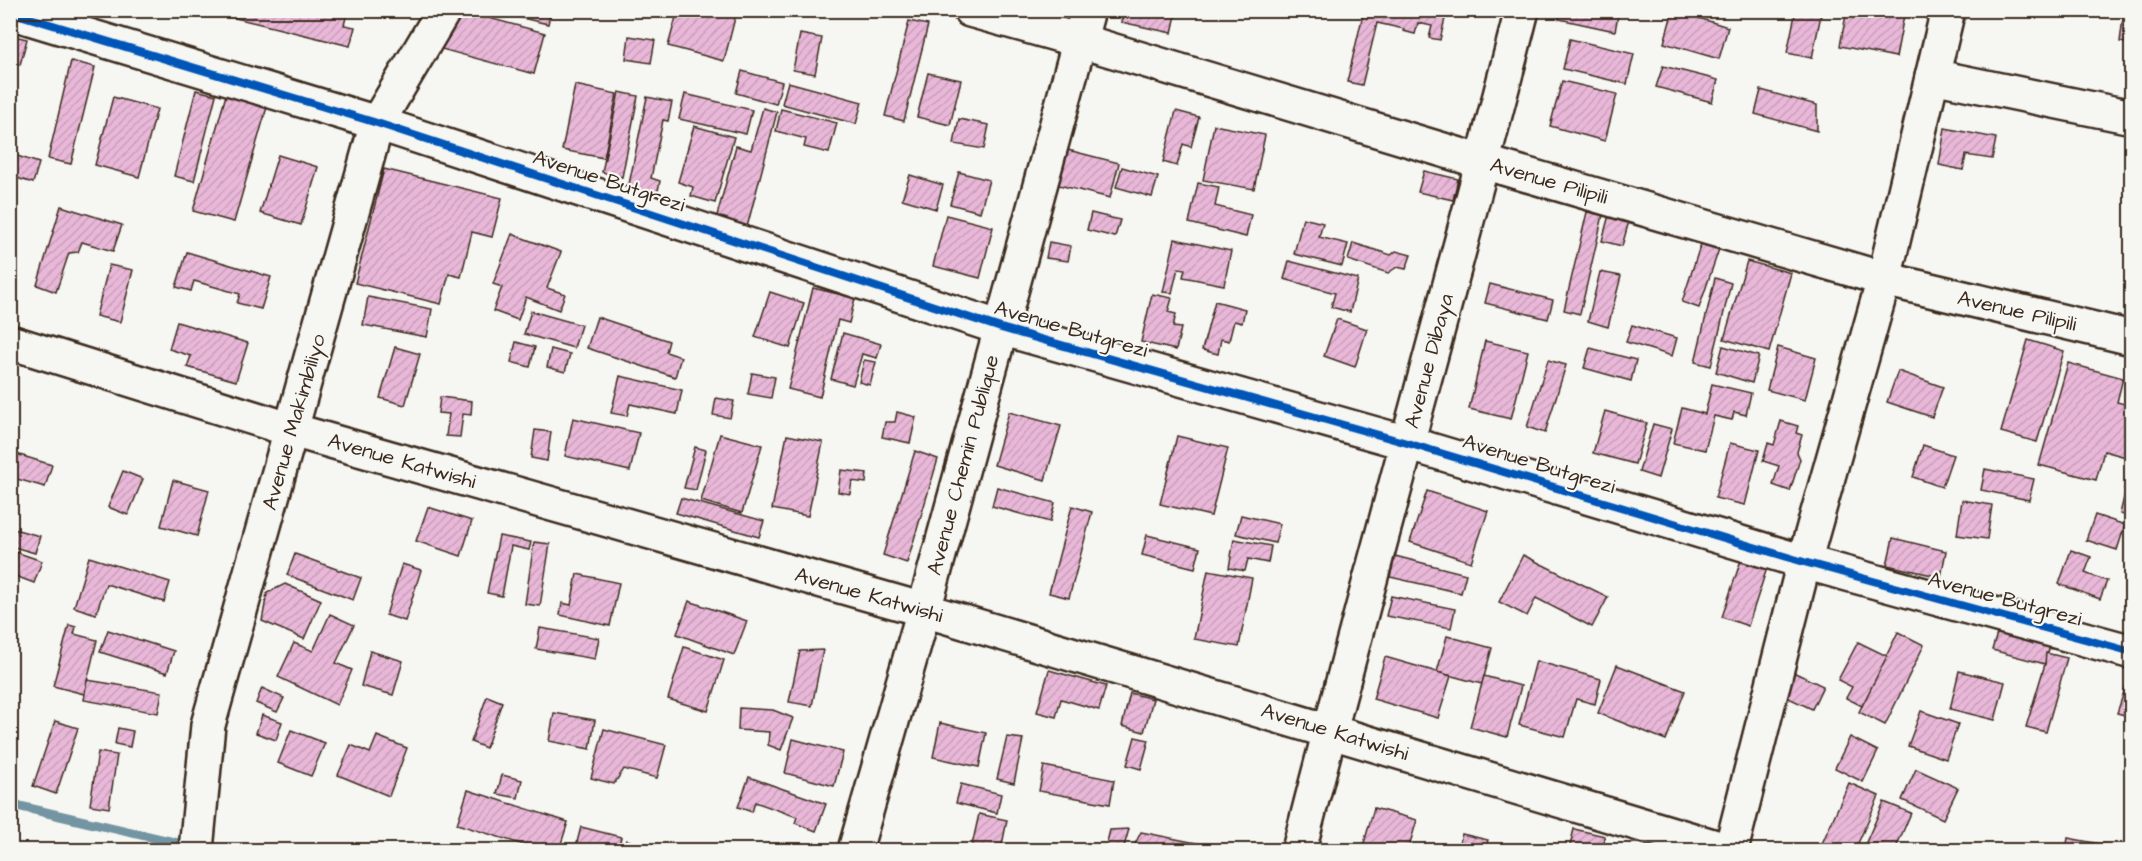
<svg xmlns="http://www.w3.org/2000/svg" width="2142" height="861" font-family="'Architects Daughter',sans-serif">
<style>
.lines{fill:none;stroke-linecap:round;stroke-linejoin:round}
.stream{stroke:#7394a2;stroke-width:10}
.building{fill:url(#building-hatch);stroke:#3b2a1e;stroke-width:1.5}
.minor-casing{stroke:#3b2a1e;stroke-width:38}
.minor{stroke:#f6f6f2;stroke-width:33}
.cycleway-casing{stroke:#f6f6f2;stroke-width:11}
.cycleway{stroke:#0057b8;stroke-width:8}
.labels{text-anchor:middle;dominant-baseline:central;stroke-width:4.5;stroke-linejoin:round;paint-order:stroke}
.street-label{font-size:21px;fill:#3b2a1e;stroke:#f6f6f2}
</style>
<defs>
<pattern id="building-hatch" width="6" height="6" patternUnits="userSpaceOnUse" patternTransform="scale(1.5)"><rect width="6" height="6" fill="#e9b8d9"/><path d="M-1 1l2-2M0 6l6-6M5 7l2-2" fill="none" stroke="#c99eba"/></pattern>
</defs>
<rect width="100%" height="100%" fill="#f6f6f2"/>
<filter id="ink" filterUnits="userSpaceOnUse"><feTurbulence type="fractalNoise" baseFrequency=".0167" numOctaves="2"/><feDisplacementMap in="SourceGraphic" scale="12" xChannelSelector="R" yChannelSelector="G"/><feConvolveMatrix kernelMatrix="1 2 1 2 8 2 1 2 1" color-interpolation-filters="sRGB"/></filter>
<g filter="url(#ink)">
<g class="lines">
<path class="stream" d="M10,804L194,847"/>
</g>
<g class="building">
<path d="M220,10H348L344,25L355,27L350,46L219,14Z"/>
<path d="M459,10L545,33L534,74L423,44Z"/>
<path d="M488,10H551L548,24Z"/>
<path d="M678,10H737L724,61L668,46Z"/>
<path d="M1124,10H1177L1172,33L1121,22Z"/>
<path d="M1364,10H1447L1440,40L1429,38L1432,26L1418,23L1415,34L1403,31L1404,29L1377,23L1362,85L1347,82Z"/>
<path d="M1561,10H1619L1615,31L1559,19Z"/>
<path d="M1673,10L1728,27L1719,59L1664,43Z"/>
<path d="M1796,10H1822L1812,58L1787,53Z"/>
<path d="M1847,10H1905L1896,57L1840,46Z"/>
<path d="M2124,10H2132V44L2120,42Z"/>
<path d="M909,21L928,25L904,121L885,116Z"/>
<path d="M800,34L822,38L815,74L793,70Z"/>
<path d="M10,35L27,39L20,65L10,63Z"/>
<path d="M629,36L655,40L651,63L626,59Z"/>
<path d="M1570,39L1634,54L1627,84L1563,69Z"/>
<path d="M71,61L95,67L71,164L48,159Z"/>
<path d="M1663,66L1718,80L1712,102L1656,87Z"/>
<path d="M742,71L782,82L776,104L736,93Z"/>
<path d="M928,73L961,80L950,125L917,117Z"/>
<path d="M1562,81L1617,94L1605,141L1550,126Z"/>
<path d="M788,82L862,102L856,124L782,104Z"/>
<path d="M575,85L617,94L604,158L562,150Z"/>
<path d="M196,90L216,95L194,181L174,176Z"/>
<path d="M1761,90L1817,105V131L1755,114Z"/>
<path d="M619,92L638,96L622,177L602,172Z"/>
<path d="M685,94L752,110L746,134L679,119Z"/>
<path d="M226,95L267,107L234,222L193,211Z"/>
<path d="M113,97L157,109L139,177L95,165Z"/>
<path d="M647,97L672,102L668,121L663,120L651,178L660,181L656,200L627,194Z"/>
<path d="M763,108L777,112L746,231L715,223L736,146L751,150Z"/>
<path d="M781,109L837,123L829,153L804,147L806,139L776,131Z"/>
<path d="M1176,111L1199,117L1191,147L1183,144L1177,166L1163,162Z"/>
<path d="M959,119L989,125L984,149L954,144Z"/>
<path d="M1214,125L1265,135L1254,189L1203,180Z"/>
<path d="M694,126L734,137L715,203L691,196L693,187L678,182Z"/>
<path d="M1945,128L1996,138L1992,159L1966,155L1963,170L1939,165Z"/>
<path d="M10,132L17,135L11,154L39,163L33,183L10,176Z"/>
<path d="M1060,148L1119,163L1110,198L1051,183Z"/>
<path d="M278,155L318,167L301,225L260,213Z"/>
<path d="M1122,167L1158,177L1152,197L1116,187Z"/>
<path d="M384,169L502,198L492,237L472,232L461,277L449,274L441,304L355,283Z"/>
<path d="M1424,171L1458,179L1453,200L1418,192Z"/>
<path d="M959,172L989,180L980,212L950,204Z"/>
<path d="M910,175L943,185L936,209L902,199Z"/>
<path d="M1198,183L1219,187L1215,206L1251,215L1246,237L1189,223Z"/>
<path d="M61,206L122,225L113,251L82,242L78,252L69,253L56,292L37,285Z"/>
<path d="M1587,212L1603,215L1580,314L1564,310Z"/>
<path d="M1091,213L1120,220L1115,237L1087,230Z"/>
<path d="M946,215L993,227L980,278L933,266Z"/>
<path d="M1609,215L1629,221L1622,246L1602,241Z"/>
<path d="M1303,218L1323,223L1319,237L1348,244L1342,266L1294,254Z"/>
<path d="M512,234L561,252L547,288L565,294L559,310L526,297L518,320L493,311L502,287L493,284Z"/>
<path d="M1175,239L1231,251L1224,285L1183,277L1185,269L1178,268L1172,293L1163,292Z"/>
<path d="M1049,242L1071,246L1068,261L1046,258Z"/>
<path d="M1353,243L1391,255L1396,251L1411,255L1406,269L1397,267L1388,273L1348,260Z"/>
<path d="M1701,243L1719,249L1699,308L1682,302Z"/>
<path d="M187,252L271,277L261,309L237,303L240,294L194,281L191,291L176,287Z"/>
<path d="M1289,261L1358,279L1350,312L1331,307L1335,293L1284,279Z"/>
<path d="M1747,261L1791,273L1769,352L1724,339Z"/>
<path d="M109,265L133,270L120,322L96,316Z"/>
<path d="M1600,272L1621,276L1608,327L1588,321Z"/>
<path d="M1715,278L1731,283L1711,366L1695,362Z"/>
<path d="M1490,284L1553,300L1548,319L1485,303Z"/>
<path d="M813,288L855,298L849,323L838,320L820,397L788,389Z"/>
<path d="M770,292L804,303L790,348L755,337Z"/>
<path d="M1152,294L1172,298L1168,312L1176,314L1173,327L1181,328L1176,350L1141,342Z"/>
<path d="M368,297L432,309L427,337L363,325Z"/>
<path d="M1215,301L1245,309L1242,323L1234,321L1229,341L1221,339L1218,354L1202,350Z"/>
<path d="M531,311L581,325L574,348L524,334Z"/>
<path d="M597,317L669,341L666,352L681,357L675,377L587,348Z"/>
<path d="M1337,319L1367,329L1355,367L1324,356Z"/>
<path d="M177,322L248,343L236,381L187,367L191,356L169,349Z"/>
<path d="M1632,325L1677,338L1672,356L1626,342Z"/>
<path d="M843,333L881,344L877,358L862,354L853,385L831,379Z"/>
<path d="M2028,340L2064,351L2037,442L2001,432Z"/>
<path d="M1485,341L1528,351L1511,419L1469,409Z"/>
<path d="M516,342L535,347L530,367L511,362Z"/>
<path d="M1723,346L1759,356L1752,383L1716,372Z"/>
<path d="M395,347L420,354L405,405L380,398Z"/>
<path d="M1778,347L1816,358L1805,400L1767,390Z"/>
<path d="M1590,348L1636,360L1631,381L1584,368Z"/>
<path d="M551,349L570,354L565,372L547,367Z"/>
<path d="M864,360L876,362L870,385L859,382Z"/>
<path d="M1548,360L1566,365L1545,433L1527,427Z"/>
<path d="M2068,363L2123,378L2117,402L2132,406V437L2126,457L2104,451L2096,480L2039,465Z"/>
<path d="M1898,371L1943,387L1932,417L1887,402Z"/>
<path d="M752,373L775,377L771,398L748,394Z"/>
<path d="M620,376L682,390L677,414L630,404L627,416L611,413Z"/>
<path d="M1712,384L1751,393L1746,415L1734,412L1732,420L1714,416L1705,450L1673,443L1682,408L1705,414Z"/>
<path d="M440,397L472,401L471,415L463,414L460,437L446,436L449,414L438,413Z"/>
<path d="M716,398L734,401L730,418L713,415Z"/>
<path d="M1605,411L1647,423L1635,464L1593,453Z"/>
<path d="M897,412L916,417L910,443L882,437L885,422H895Z"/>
<path d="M1009,412L1061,426L1045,480L994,465Z"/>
<path d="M573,418L639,433L630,471L565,456Z"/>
<path d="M1781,421L1798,426L1796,433L1802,435L1797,452L1800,459L1790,491L1773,485L1779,466L1763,461L1768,443L1774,445Z"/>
<path d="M1653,424L1672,429L1658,478L1639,472Z"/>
<path d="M535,430L551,432L547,461L531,458Z"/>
<path d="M720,434L762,445L742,513L701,501Z"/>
<path d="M787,435L823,442L808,516L772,509Z"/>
<path d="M1177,436L1228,448L1211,516L1160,504Z"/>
<path d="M1730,443L1759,450L1745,505L1715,498Z"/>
<path d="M1923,445L1953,455L1942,487L1913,477Z"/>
<path d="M695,447L706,450L696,490L684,488Z"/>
<path d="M915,451L938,459L907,563L883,555Z"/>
<path d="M10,452L52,465L45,487L10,477Z"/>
<path d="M2132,462V491L2124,489Z"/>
<path d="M1985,469L2034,479L2029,500L1981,490Z"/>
<path d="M841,470L867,473L866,483L852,481L850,494L838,492Z"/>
<path d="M123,471L143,479L128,515L108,507Z"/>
<path d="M173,480L209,490L197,536L161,526Z"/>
<path d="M997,487L1055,503L1050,522L992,506Z"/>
<path d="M1427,491L1488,511L1471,562L1410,542Z"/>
<path d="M2125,493L2132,495V517L2120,514Z"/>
<path d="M681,498L764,521L759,537L676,513Z"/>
<path d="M1962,500L1992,505L1987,539L1957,535Z"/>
<path d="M1072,506L1092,512L1069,598L1049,593Z"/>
<path d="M428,507L472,521L461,556L416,541Z"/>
<path d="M1241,515L1280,524L1275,543L1236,534Z"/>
<path d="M2095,515L2125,525L2117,550L2086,540Z"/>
<path d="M10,528L40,536L35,553L10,546Z"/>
<path d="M1147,535L1200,548L1195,568L1142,555Z"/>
<path d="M499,536L531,542L529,550L511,546L502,596L487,593Z"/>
<path d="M1893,538L1946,551L1941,577L1887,565Z"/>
<path d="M1234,539L1271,546L1268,563L1248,559L1245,571L1229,568Z"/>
<path d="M534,542L550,544L540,606L525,604Z"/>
<path d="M10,550L42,561L34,583L10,574Z"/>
<path d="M2071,550L2091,557L2085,573L2107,581L2100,599L2059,584Z"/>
<path d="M295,554L361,578L353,600L287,575Z"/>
<path d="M1523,555L1608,597L1592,627L1536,598L1527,616L1499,602Z"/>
<path d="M1395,556L1466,574L1461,593L1390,577Z"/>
<path d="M89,557L170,582L164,602L106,584L96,614L74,607Z"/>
<path d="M1741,560L1767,568L1748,626L1722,617Z"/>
<path d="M402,564L421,570L405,621L386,615Z"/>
<path d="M1208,570L1252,578L1239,647L1194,639Z"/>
<path d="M577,574L619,583L610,626L560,615L562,603L571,605Z"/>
<path d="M285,584L321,600L304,639L262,621L267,593Z"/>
<path d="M1391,596L1455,609L1451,628L1386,616Z"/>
<path d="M689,601L747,621L734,655L677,634Z"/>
<path d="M330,614L354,625L336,663L352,670L337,705L278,677L294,643L313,651Z"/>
<path d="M69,625L76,627L74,634L97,640L84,694L53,686Z"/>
<path d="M1999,627L2051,642L2045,664L1992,650Z"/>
<path d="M540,628L599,638L595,659L536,649Z"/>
<path d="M108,630L174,651L167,673L100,652Z"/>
<path d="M1898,632L1924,645L1885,725L1859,712Z"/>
<path d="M1447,636L1492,648L1482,684L1437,672Z"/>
<path d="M1858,642L1887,656L1862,706L1846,698L1852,687L1838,680Z"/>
<path d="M684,647L724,660L708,711L668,699Z"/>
<path d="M823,650L812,706L789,702L800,651Z"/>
<path d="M370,651L403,661L393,695L361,686Z"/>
<path d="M2046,653L2067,658L2046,732L2026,727L2045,664Z"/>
<path d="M1385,657L1451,676L1438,718L1373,699Z"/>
<path d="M1536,661L1601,679L1595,704L1576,699L1565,737L1519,725Z"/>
<path d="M1617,665L1685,691L1666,740L1598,713Z"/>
<path d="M1049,670L1106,686L1099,710L1061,699L1056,717L1037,712Z"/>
<path d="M1791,671L1823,686L1812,709L1780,694Z"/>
<path d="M1959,671L2005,682L1995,720L1950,709Z"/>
<path d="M1484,676L1521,686L1507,737L1470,727Z"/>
<path d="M87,680L162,692L158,713L84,700Z"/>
<path d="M2127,683L2132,684V717L2117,713Z"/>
<path d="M262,688L284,698L277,712L256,703Z"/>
<path d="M1130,693L1153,699L1144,732L1122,726Z"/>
<path d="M487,696L502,702L486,748L471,742Z"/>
<path d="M739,708L773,710L793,718L781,750L768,745L769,732L738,730Z"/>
<path d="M1921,711L1958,724L1946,759L1908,746Z"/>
<path d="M554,713L595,720L590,749L549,741Z"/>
<path d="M262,715L282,722L276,740L256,733Z"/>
<path d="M55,721L78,728L56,794L33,786Z"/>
<path d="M940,723L986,733L979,767L933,757Z"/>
<path d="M118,728L133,731L130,747L115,744Z"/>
<path d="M604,729L666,745L657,778L624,769L614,784L591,778Z"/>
<path d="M291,730L325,743L311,776L278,763Z"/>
<path d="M377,736L407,748L389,796L338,775L351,745L370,753Z"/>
<path d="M1007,737L1023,739L1014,783L997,779Z"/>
<path d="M1135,737L1149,740L1141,769L1127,765Z"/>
<path d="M1850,737L1878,751L1863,782L1835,768Z"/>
<path d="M793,739L843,752L834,786L785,773Z"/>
<path d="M98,752L117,755L109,808L90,805Z"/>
<path d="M1044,766L1114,780L1110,804L1039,791Z"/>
<path d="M1916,769L1958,788L1943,819L1902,800Z"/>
<path d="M502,775L522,780L518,798L497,794Z"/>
<path d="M749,777L826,804L816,831L795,823L797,817L755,802L752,812L738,807Z"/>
<path d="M1849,783L1879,796L1855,850H1827L1820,848Z"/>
<path d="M961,784L1001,794L997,813L956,803Z"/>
<path d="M468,790L568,822L559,850H540L457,824Z"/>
<path d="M1884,802L1911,813L1895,850H1868L1863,849Z"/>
<path d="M1374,808L1417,820L1408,850H1362Z"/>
<path d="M979,814L1007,820L1001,850H971Z"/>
<path d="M581,827L621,837L618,850H575Z"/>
<path d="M1129,829L1123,850H1105L1110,830Z"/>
<path d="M1574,829L1605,836L1602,850H1569Z"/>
<path d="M1141,832L1231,850H1132Z"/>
<path d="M1462,834L1488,840L1485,850H1458Z"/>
<path d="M2068,838L2132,850H2066Z"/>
<path d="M626,840L663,850H623Z"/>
</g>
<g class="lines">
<g class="minor-casing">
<g id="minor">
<path d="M970,10L1081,41L1483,162L1884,279L2132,338"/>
<path d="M10,12L377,123L1001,328L1407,443L1804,562L2132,652"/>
<path d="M1932,76L2132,117"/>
<path d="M10,342L292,430L924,610L1726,850"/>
<path d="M196,850L208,725L377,123L444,10"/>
<path d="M855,850L924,610L1088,10"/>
<path d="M1299,850C1370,570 1451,291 1522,10"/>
<path d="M1731,850L1804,562L1884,279L1948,10"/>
</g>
</g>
<use href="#minor" class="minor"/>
<g class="cycleway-casing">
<path id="cycleway" d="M10,12L377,123L1001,328L1407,443L1804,562L2132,652"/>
</g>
<use href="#cycleway" class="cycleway"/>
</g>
</g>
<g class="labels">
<g class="street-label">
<text transform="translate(609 181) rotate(18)">Avenue Butgrezi</text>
<text transform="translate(1549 181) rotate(16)">Avenue Pilipili</text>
<text transform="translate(2017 311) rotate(13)">Avenue Pilipili</text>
<text transform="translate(1071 329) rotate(16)">Avenue Butgrezi</text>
<text transform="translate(1429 361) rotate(-75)">Avenue Dibaya</text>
<text transform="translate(294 422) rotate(-74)">Avenue Makimbiliyo</text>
<text transform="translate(402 461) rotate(16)">Avenue Katwishi</text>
<text transform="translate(1539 464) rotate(17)">Avenue Butgrezi</text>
<text transform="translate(963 465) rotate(-75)">Avenue Chemin Publique</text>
<text transform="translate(869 595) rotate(16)">Avenue Katwishi</text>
<text transform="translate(2005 599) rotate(15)">Avenue Butgrezi</text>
<text transform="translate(1335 732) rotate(17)">Avenue Katwishi</text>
</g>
</g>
<rect width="2142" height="861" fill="none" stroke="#f6f6f2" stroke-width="36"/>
<rect x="18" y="18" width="2106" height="825" fill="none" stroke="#3b2a1e" stroke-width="2" filter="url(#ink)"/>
</svg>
